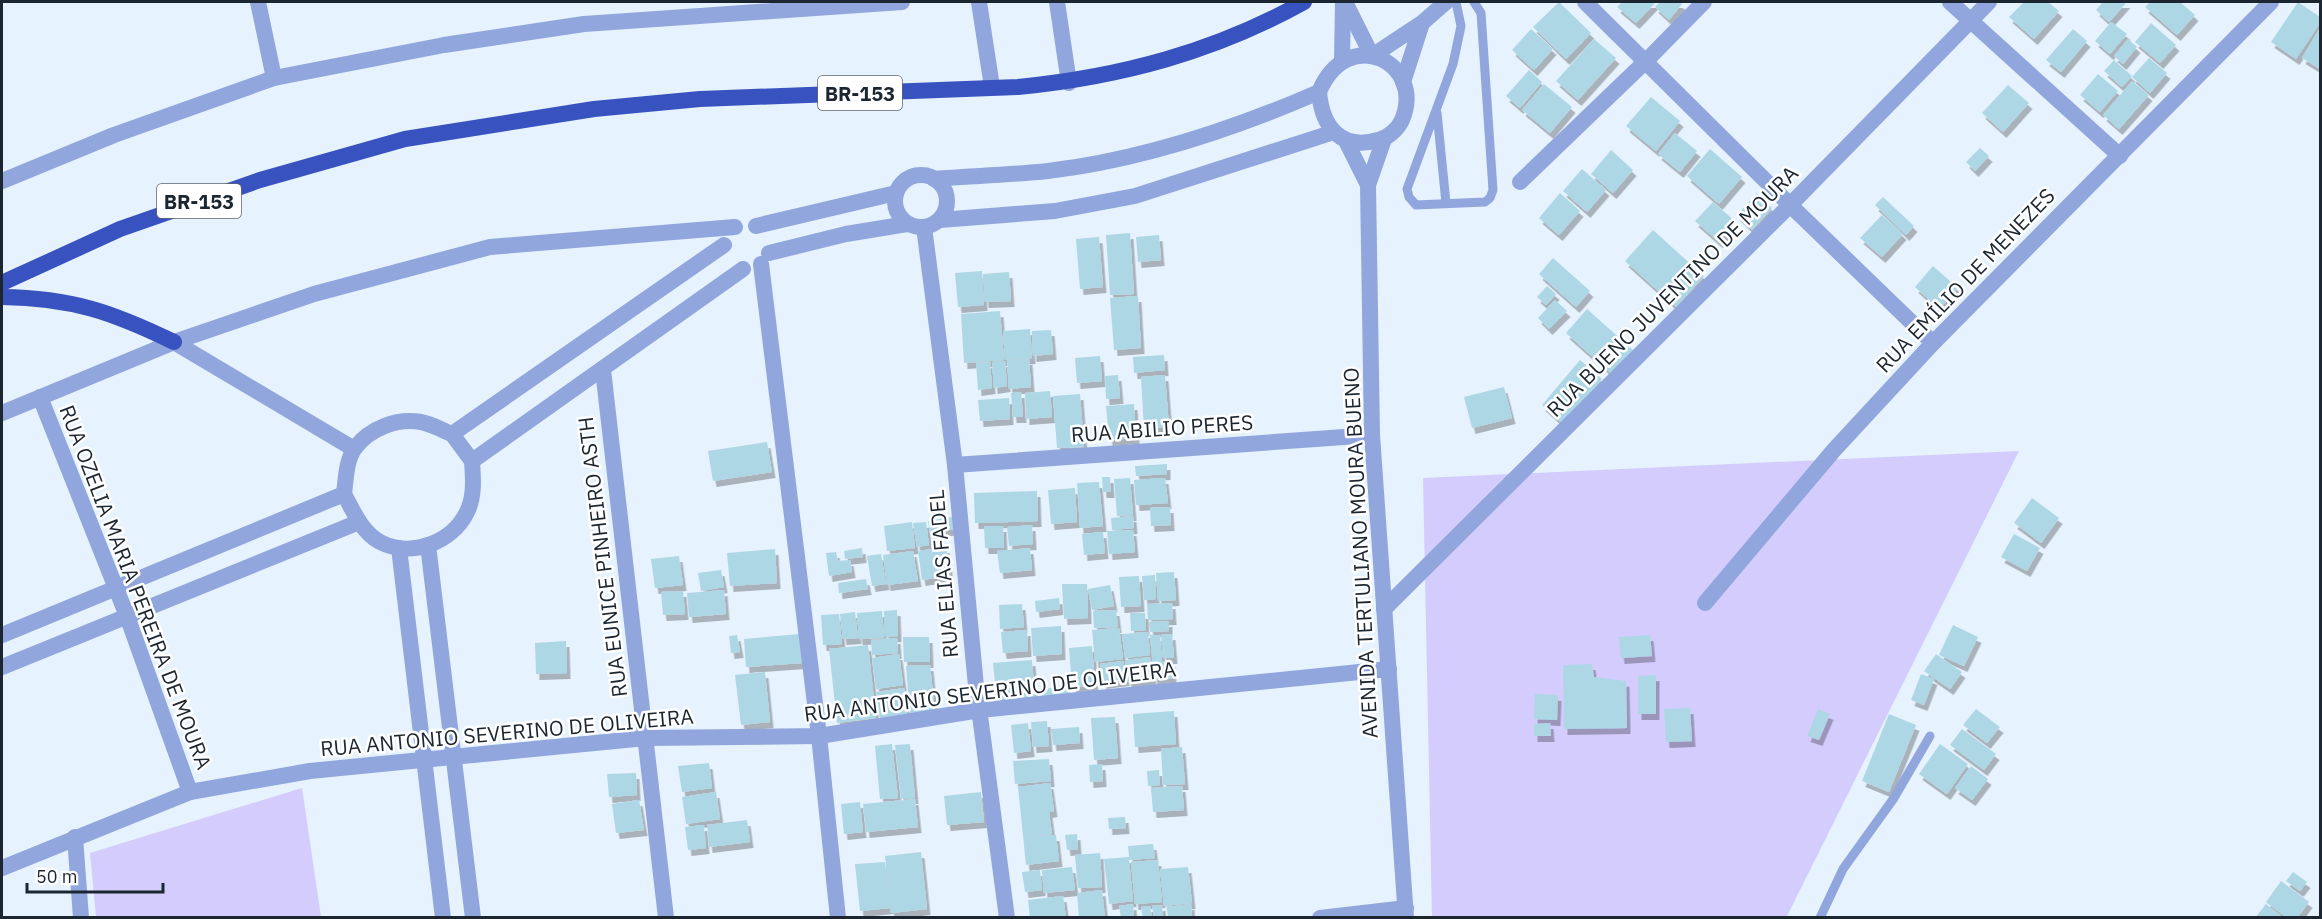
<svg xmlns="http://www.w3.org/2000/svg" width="2322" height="919" font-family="'IBM Plex Sans',sans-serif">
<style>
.green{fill:#d4ccfc}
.building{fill:#aed7e6;filter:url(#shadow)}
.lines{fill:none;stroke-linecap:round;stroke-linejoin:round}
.service{stroke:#91a6dd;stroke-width:9}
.minor{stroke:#91a6dd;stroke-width:16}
.trunk{stroke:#3853bf;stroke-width:16}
.labels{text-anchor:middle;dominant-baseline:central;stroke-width:5;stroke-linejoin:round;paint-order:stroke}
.shield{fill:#fff;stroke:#5f676e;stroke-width:1.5}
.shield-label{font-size:20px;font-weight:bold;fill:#1b2630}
.street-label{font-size:21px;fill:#1b2630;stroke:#fff}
</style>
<defs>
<filter id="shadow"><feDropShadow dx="3.5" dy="6" stdDeviation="0" flood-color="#0004"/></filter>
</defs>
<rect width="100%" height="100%" fill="#e6f2fd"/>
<g class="green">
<path d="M2019,451L1786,918L1432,917L1423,478Z"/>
<path d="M302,788L321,917H96L90,853Z"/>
</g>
<g class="building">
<path d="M1559,2L1591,33L1566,59L1533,27Z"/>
<path d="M1622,2H1656L1636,23L1617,7Z"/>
<path d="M1660,2H1679L1682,4L1669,20L1655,7Z"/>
<path d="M2024,2H2048L2059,11L2034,39L2009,17Z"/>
<path d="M2103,2H2127L2109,22L2096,10Z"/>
<path d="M2150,2H2180L2195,15L2177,35L2145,7Z"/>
<path d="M2298,2L2320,17V23L2296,59L2271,42Z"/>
<path d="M2111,22L2127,34L2110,54L2095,41Z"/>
<path d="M2151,23L2176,45L2160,63L2135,42Z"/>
<path d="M2320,28V69L2302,58Z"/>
<path d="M1531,29L1553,49L1534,70L1512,50Z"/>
<path d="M2073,29L2087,41L2061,72L2046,60Z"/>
<path d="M1594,39L1616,58L1578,100L1556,81Z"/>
<path d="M2128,39L2137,47L2123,64L2114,56Z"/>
<path d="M2149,58L2167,73L2150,93L2132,77Z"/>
<path d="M2114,60L2132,76L2122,87L2104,71Z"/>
<path d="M1529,70L1542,82L1520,108L1506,96Z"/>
<path d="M2098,74L2118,91L2100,112L2080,95Z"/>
<path d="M2132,81L2149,95L2119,129L2103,115Z"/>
<path d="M1544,84L1572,107L1550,133L1522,110Z"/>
<path d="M2008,85L2029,103L2003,132L1982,113Z"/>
<path d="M1651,97L1680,121L1656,151L1626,126Z"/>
<path d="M1675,133L1697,151L1680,172L1658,154Z"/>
<path d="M1980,148L1989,156L1975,171L1966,162Z"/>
<path d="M1710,149L1742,177L1719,204L1687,176Z"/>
<path d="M1611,150L1633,170L1613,193L1591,174Z"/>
<path d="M1582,169L1606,190L1587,212L1563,191Z"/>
<path d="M1560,193L1580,211L1559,235L1539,218Z"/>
<path d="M1757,193L1772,208L1752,230L1737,215Z"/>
<path d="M1883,197L1914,226L1906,235L1875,205Z"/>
<path d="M1713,202L1736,222L1719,242L1695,221Z"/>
<path d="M1882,215L1903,234L1882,257L1860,238Z"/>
<path d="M1653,230L1704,276L1676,307L1625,261Z"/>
<path d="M1130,233L1134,294L1110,295L1106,235Z"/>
<path d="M1159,235L1161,260L1138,262L1136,237Z"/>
<path d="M1099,237L1103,287L1080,289L1076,239Z"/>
<path d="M1553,258L1590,291L1576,307L1539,274Z"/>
<path d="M1933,266L1958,288L1939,309L1915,287Z"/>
<path d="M982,271L984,305L958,307L955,273Z"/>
<path d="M1009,272L1011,301L985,302L983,274Z"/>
<path d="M1547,286L1556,294L1546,305L1537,297Z"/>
<path d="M1138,296L1141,348L1114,350L1110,298Z"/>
<path d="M1555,300L1567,311L1549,329L1538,318Z"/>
<path d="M1587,309L1634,351L1612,374L1566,333Z"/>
<path d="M1000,311L1004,360L964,363L961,314Z"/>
<path d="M1030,329L1032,358L1005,360L1003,331Z"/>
<path d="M1051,330L1053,354L1033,356L1032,331Z"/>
<path d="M1164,355L1165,370L1134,373L1133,357Z"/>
<path d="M1100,356L1102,381L1077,383L1075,358Z"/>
<path d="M1029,359L1031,387L1009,389L1007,360Z"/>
<path d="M1580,360L1602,379L1563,424L1542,405Z"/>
<path d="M1005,361L1007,386L994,388L992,362Z"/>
<path d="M990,362L992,388L978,390L976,363Z"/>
<path d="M1118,375L1120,398L1106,399L1105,376Z"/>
<path d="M1165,375L1169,427L1144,429L1141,377Z"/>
<path d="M1504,387L1512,418L1472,428L1464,397Z"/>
<path d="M1050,391L1052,417L1026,419L1025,393Z"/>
<path d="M1021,392L1023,417H1013L1011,393Z"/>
<path d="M1080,394L1084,447L1057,448L1053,396Z"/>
<path d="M1009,398L1010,419L980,421L978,400Z"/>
<path d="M1134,404L1136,438L1109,440L1106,406Z"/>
<path d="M767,442L772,472L713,481L708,451Z"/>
<path d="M1167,464V474L1136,476L1135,466Z"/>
<path d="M1102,477H1110L1111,492H1103Z"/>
<path d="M1130,478L1133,515L1117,516L1114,479Z"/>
<path d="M1165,478L1168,503L1136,505L1134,480Z"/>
<path d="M1099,482L1103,526L1080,528L1077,483Z"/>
<path d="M1075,488L1077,522L1051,524L1048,490Z"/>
<path d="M1037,491L1038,521L975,523L974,493Z"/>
<path d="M2032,498L2059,518L2041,543L2014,523Z"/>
<path d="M1170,507L1171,525L1151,526L1150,508Z"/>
<path d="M1133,516L1134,528L1112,530L1111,518Z"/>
<path d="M952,517L954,529L930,533L928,521Z"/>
<path d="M912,522L915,548L887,551L884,526Z"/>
<path d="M926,522L929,545L917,547L913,523Z"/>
<path d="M1032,525L1033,544L1009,546L1007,527Z"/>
<path d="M984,526H1003L1004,548H985Z"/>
<path d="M1133,530L1135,552L1109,554L1107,531Z"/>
<path d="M1103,532L1105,553L1084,555L1082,534Z"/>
<path d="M2014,534L2040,548L2027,571L2001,557Z"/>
<path d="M946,547L950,576L922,580L918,551Z"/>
<path d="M862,548L863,557L845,559L844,551Z"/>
<path d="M1030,548L1032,570L1000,573L997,551Z"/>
<path d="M775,549L777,583L730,586L727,553Z"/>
<path d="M913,551L918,581L887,585L883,555Z"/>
<path d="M836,552L838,561L850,560L852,572L829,576L826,553Z"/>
<path d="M881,554L886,584L872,586L867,556Z"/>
<path d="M679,556L683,585L655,588L651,559Z"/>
<path d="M721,570L724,587L701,591L698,573Z"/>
<path d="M1174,572L1176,600L1158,601L1156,573Z"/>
<path d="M1155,575L1156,599L1144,600L1142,576Z"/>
<path d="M1139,576L1141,606L1121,607L1119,577Z"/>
<path d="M866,579L868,589L839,593L838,583Z"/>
<path d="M1062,584H1087L1088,618L1064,619Z"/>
<path d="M1110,585L1114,606L1092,610L1088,589Z"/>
<path d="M724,590L726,614L689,617L687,593Z"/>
<path d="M683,591L685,614L663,615L661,592Z"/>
<path d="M1059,598L1060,609L1036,612L1035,601Z"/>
<path d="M1172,603L1173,619L1148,620L1147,604Z"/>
<path d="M1022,604L1024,627L1000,629L999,605Z"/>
<path d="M897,610L898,636L885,637L884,611Z"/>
<path d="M1116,610L1118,627L1094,628L1093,611Z"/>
<path d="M882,611L884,638L859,639L857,613Z"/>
<path d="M855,612L858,638L843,639L840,614Z"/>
<path d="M1130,613H1145L1146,630L1131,631Z"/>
<path d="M839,614L842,644L823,645L821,615Z"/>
<path d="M1169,621V631L1150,632L1149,622Z"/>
<path d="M1953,625L1978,637L1964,666L1939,655Z"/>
<path d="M1061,626L1062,654L1033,656L1031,628Z"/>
<path d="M1119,628L1123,659L1095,662L1092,630Z"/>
<path d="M1027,630L1028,651L1003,653L1001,632Z"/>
<path d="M1148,632L1150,655L1125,658L1122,634Z"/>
<path d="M800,634L802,663L746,667L744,639Z"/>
<path d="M1172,634L1174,658H1163L1161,635Z"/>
<path d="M737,635L740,652L731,653L729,636Z"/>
<path d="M1150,635H1160L1162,662L1172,661L1173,678L1154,679Z"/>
<path d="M1650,635L1652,656L1621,658L1619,637Z"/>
<path d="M903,637H929L930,662H904Z"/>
<path d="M897,638L898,653L872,655L871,640Z"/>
<path d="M566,641L567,673L536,674L535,643Z"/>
<path d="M868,645L876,718L837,723L829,649Z"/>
<path d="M1092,646L1095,686L1072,687L1069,648Z"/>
<path d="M899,654L903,685L876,689L872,658Z"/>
<path d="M1936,654L1962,672L1950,689L1924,671Z"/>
<path d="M1150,657L1153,679L1128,682L1125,660Z"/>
<path d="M1032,660L1035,700L997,703L993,663Z"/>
<path d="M1123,661L1126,680L1103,683L1100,664Z"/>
<path d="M1592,664L1594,677L1626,681L1627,728L1564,729L1563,665Z"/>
<path d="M930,665L935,713L910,715L906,666Z"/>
<path d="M765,672L770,722L741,725L735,675Z"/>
<path d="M1921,674L1934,679L1924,705L1911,700Z"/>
<path d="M1656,675V714H1638V676Z"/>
<path d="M1070,687L1071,700L1037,702L1036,689Z"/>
<path d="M904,688L908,716L880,719L876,692Z"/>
<path d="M1535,694L1558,695L1557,720L1534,719Z"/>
<path d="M1690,708L1692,741L1666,742L1664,709Z"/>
<path d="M1818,709L1830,714L1819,740L1807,736Z"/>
<path d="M1976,709L2000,727L1987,743L1963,725Z"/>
<path d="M1174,711L1176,744L1135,747L1133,714Z"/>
<path d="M1889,714L1916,725L1889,792L1862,781Z"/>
<path d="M1115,717L1118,758L1094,760L1091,718Z"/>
<path d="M1047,721L1049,746L1033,747L1031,722Z"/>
<path d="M1028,723L1031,751L1014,753L1011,725Z"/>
<path d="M1550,723L1551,736H1534V724Z"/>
<path d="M1079,727L1080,743L1053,745L1051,729Z"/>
<path d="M1962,729L1996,754L1984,770L1950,745Z"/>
<path d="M892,744L898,798L880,799L875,746Z"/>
<path d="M910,744L915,798L901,799L895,745Z"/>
<path d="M1940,744L1968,764L1947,794L1919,774Z"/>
<path d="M1182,747L1185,784L1163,785L1161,749Z"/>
<path d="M1049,759L1051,781L1015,784L1013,761Z"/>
<path d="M709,763L712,788L682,792L678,766Z"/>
<path d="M1102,764L1103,781L1090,782L1089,765Z"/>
<path d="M1971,766L1988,779L1972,800L1955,788Z"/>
<path d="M1159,770L1160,785L1148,786L1147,771Z"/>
<path d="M636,773L637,795L609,797L607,774Z"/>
<path d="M1050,783L1054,811L1049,812L1052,834L1034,837L1056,835L1059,861L1026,865L1018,787Z"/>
<path d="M1182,786L1184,810L1153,812L1151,788Z"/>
<path d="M716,792L720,819L686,824L682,797Z"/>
<path d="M981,792L984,822L947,825L944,796Z"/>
<path d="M915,799L918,827L866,832L863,804Z"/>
<path d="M639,800L644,830L616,833L612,804Z"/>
<path d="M860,802L863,832L844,834L841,804Z"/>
<path d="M1125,817L1126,828L1109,829L1108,818Z"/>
<path d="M747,820L750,842L709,847L707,825Z"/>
<path d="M704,825L706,848L688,850L685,827Z"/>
<path d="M1077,834L1078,849L1067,850L1065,835Z"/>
<path d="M1153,844L1155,858L1129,860L1133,901L1109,904L1104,859L1129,857L1128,846Z"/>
<path d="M921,852L927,909L891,913L885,856Z"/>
<path d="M1100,853L1102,887L1078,888L1075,855Z"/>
<path d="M1158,860L1162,902L1135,904L1131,862Z"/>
<path d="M885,862L890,908L860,911L855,864Z"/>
<path d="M1072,867L1075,890L1044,893L1042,870Z"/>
<path d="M1188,867L1192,903L1164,906L1160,869Z"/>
<path d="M1040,870L1042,890L1025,892L1022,872Z"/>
<path d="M2293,872L2307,882L2300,891L2286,881Z"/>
<path d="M2281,881L2309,902L2297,918H2287L2266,902Z"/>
<path d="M1102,890L1105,918H1079L1077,893Z"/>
<path d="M1063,896L1066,918H1030L1028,900Z"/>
<path d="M1133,904L1134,918H1121L1119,906Z"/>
<path d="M1191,904L1192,916L1168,918L1167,907Z"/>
<path d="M2266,904L2281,916L2280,918H2255Z"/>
<path d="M1162,905L1163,918H1154L1152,906Z"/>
<path d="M1150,906L1152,918H1143L1141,907Z"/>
</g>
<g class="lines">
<g class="service">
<path d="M1456,2L1461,26L1453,64L1407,189L1409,197L1416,205L1485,202L1490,198L1493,190L1481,13L1474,2"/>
<path d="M1437,113L1446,203"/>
<path d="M1820,918L1843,869L1894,798L1930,736"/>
</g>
<g class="minor">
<path d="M258,2L274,78"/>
<path d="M979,2L992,87"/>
<path d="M1057,2L1069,83"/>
<path d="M1345,2L1372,56L1422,23L1446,2"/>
<path d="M1585,2L1790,205L1933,343"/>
<path d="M1950,2L2120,156"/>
<path d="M1342,61L1343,2"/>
<path d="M1403,82L1422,23"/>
<path d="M1384,139L1368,185L1372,435L1406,918"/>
<path d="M1346,141L1368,185"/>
<circle cx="921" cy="201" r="26"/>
<path d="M934,179C972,176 1010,175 1048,171C1142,160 1234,129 1319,92C1348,23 1426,63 1402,120C1398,129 1388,138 1378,140C1340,151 1322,126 1319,92"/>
<path d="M2,181L114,135L274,78L444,45L584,24L902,2"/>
<path d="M1520,182L1647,60L1704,2"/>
<path d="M940,220L1055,211L1135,196L1334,132"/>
<path d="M756,226L896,193"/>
<path d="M924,227L955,465L976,686L1007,918"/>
<path d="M769,253L846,234L907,224"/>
<path d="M761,264L819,736L838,918"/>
<path d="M174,342L354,449"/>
<path d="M603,370L666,918"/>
<path d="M40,397L127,616L190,792"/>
<path d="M2,413L174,342L314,294L490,247L735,227"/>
<path d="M452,434L724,245"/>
<path d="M452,434L472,461"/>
<path d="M472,461L743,269"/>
<path d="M955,465L1372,435"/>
<path d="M344,494C353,511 362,532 380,542C411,558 452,543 467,512C475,496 473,477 472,461"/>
<path d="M344,494C346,479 346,460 355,448C370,428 397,418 421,422C432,424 442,430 452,434"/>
<path d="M428,545L473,918"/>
<path d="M399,548L443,918"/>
<path d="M1705,603L1834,450L1933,343L2271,2"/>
<path d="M1384,609L1790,205L1989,2"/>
<path d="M2,635L344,494"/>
<path d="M2,667L359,522"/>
<path d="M75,837L81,918"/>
<path d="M2,868L190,792L310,771L646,738L819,736L980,710L1389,669"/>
<path d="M1320,918L1406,908"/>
</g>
<g class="trunk">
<path d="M2,283L120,229L260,180L405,139L594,109L700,99L1018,87C1120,77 1214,52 1304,2"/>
<path d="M2,297C72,298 112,312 174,342"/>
</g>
</g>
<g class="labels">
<g class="shield">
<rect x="818" y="76" width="84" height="34" rx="4.5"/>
<rect x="157" y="184" width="84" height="34" rx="4.5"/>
</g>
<g class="shield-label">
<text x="860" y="93">BR-153</text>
<text x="199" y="201">BR-153</text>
</g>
<g class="street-label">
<text transform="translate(1965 280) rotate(-46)">RUA EMÍLIO DE MENEZES</text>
<text transform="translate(1672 291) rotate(-45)">RUA BUENO JUVENTINO DE MOURA</text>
<text transform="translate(1162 428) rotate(-4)">RUA ABILIO PERES</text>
<text transform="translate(1360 553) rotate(-93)">AVENIDA TERTULIANO MOURA BUENO</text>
<text transform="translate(602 557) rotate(-97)">RUA EUNICE PINHEIRO ASTH</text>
<text transform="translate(943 574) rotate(-95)">RUA ELIAS FADEL</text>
<text transform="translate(136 587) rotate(69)">RUA OZELIA MARIA PEREIRA DE MOURA</text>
<text transform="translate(990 691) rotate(-7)">RUA ANTONIO SEVERINO DE OLIVEIRA</text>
<text transform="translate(507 732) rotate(-5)">RUA ANTONIO SEVERINO DE OLIVEIRA</text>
</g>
</g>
<rect width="2322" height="919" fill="none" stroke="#1b2630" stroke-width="6"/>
<path d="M27 883v9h136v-9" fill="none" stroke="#1b2630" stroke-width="3"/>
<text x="36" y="883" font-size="18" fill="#1b2630" stroke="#ffffff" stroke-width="4.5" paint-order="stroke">50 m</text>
</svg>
